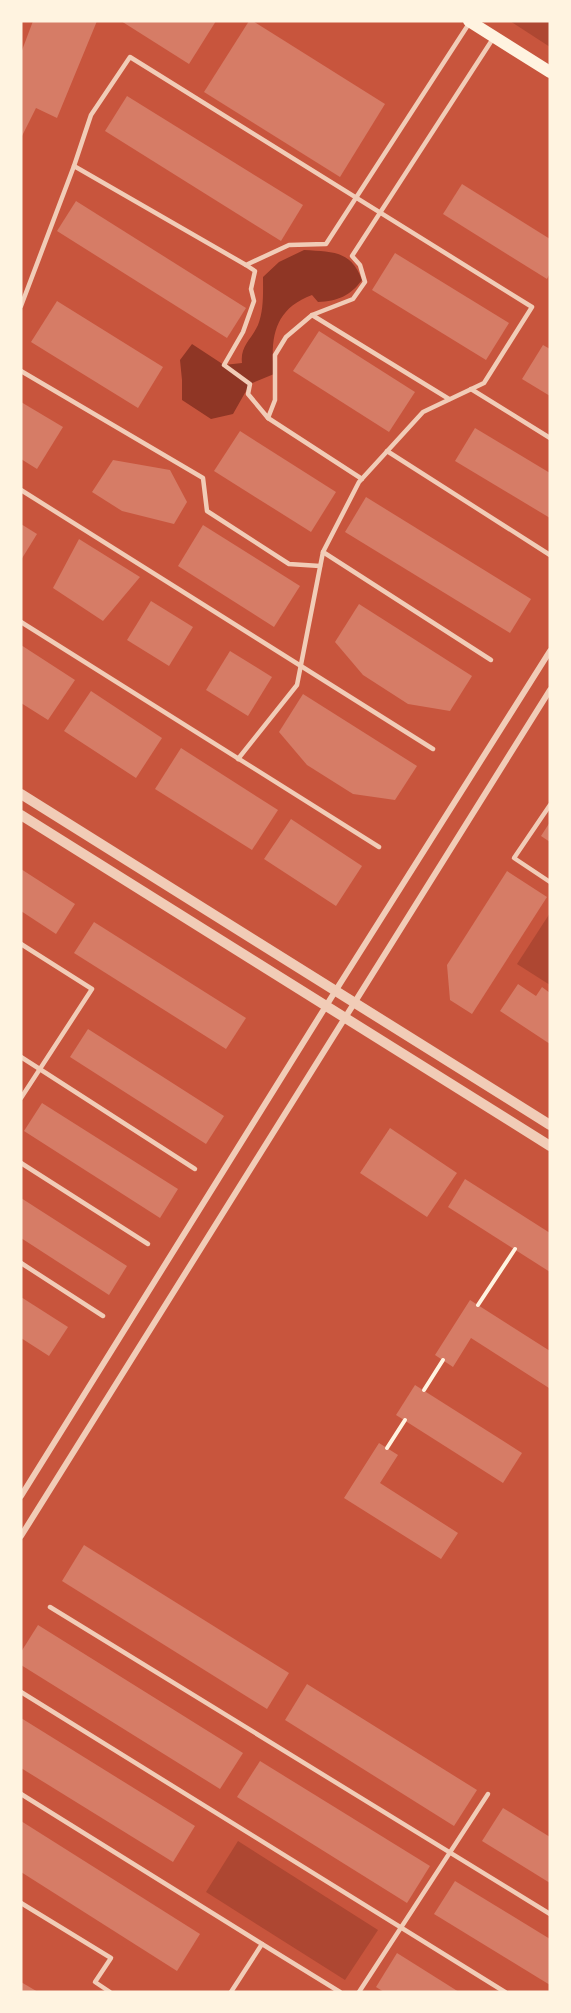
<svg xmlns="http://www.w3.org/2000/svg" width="571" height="2013" font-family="Montserrat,sans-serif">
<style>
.green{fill:#ae4732}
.water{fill:#8f3625}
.building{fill:#d67c66}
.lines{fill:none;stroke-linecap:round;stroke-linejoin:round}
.path{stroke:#fff3e0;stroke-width:4}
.service{stroke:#f1ccb7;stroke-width:4.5}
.minor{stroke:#f1ccb7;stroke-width:6}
.tertiary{stroke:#f1ccb7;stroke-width:10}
.secondary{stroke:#fff3e0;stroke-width:12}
</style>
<rect width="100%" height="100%" fill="#c8553d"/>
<g class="green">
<path d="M510,21H550V47Z"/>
<path d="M550,913V985L517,964Z"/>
<path d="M238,1841L378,1930L345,1980L206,1892Z"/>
</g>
<path class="water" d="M304,250C332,252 351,250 362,280C350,296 338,301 318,302L312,295C274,309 270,338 274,374L250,384L233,414L211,419L182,400V380L180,360L192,344L224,365L242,363C240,346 251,340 258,325C264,310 263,292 263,277L279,262Z"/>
<g class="building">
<path d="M33,21H97L57,118L36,108L21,138V53Z"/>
<path d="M121,21H216L189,64Z"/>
<path d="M249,21H253L385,104L340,177L204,92Z"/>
<path d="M127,96L303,205L281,241L105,131Z"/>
<path d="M462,184L550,239V273L547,279L443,214Z"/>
<path d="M76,201L246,308L227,338L57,231Z"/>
<path d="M395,253L509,323L486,360L372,290Z"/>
<path d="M57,301L163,367L138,408L31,342Z"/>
<path d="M319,331L415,392L389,432L293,371Z"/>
<path d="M543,345L550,349V396L522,379Z"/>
<path d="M21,402L63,427L37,469L21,459Z"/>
<path d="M475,428L550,473V518L455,461Z"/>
<path d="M240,431L336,492L311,532L214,471Z"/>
<path d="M113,460L170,470L187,502L174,524L122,511L92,492Z"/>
<path d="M366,497L531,599L510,633L345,532Z"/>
<path d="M21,524L37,534L21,560Z"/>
<path d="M203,525L300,586L274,627L178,566Z"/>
<path d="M79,539L140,577L103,621L53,588Z"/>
<path d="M151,601L193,627L169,666L127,640Z"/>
<path d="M359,604L472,676L450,711L408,704L363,675L335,642Z"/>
<path d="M21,645L75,680L48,720L21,703Z"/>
<path d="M230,651L272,677L248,716L206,690Z"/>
<path d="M91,691L162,738L136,778L64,731Z"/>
<path d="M303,694L417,766L395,800L353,794L307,765L279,732Z"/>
<path d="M181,748L278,810L252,850L155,789Z"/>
<path d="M291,819L362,866L336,906L264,859Z"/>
<path d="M550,822V842L541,836Z"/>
<path d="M21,869L75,904L56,934L21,911Z"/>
<path d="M507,871L547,897L472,1014L450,1000L447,965Z"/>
<path d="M94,922L246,1018L226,1049L74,953Z"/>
<path d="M518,984L536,996L542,987L550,993V1044L500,1011Z"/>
<path d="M88,1029L224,1116L206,1144L70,1057Z"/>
<path d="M42,1103L178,1189L160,1218L24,1131Z"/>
<path d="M390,1128L457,1173L427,1217L360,1173Z"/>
<path d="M465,1179L550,1233V1272L448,1207Z"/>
<path d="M21,1198L127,1266L109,1295L21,1238Z"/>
<path d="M21,1297L68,1327L49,1356L21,1338Z"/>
<path d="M470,1300L550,1351L549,1388L471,1338L453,1367L435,1355Z"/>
<path d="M415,1385L522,1453L503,1483L396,1415Z"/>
<path d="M379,1443L398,1455L380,1483L458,1533L441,1559L344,1498Z"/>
<path d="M84,1545L289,1673L267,1709L62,1581Z"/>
<path d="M38,1625L243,1753L220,1789L21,1665V1652Z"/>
<path d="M307,1684L477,1790L454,1826L285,1720Z"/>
<path d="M21,1718L195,1826L173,1862L21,1768Z"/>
<path d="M260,1761L430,1866L407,1903L237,1797Z"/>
<path d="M503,1808L550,1837V1883L482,1841Z"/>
<path d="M21,1821L200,1934L177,1971L21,1872Z"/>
<path d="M455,1881L550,1939V1985L434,1914Z"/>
<path d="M397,1953L459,1992H384L376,1987Z"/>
<path d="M21,1982L38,1992H21Z"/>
</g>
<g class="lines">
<g class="path">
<path d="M478,1305L515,1249"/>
<path d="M424,1390L443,1360"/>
<path d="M387,1448L405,1420"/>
</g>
<g class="service">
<path d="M74,166L91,115L130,57L532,307L484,383L423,412L359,482L323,552L297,685L238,759"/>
<path d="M246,265L255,271L251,289L254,301L243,332L224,365L250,384L248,394L268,418L275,400V355L286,337L312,315L353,299L365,282L360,265L352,256L494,37"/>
<path d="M21,306L74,166L246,265L289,245L326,244L470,22"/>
<path d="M312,315L449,399"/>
<path d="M21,371L203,478L207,511L289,564L320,566"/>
<path d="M471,389L550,438"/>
<path d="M268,418L362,479"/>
<path d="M387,451L550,555"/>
<path d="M21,490L433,749"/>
<path d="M323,552L491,660"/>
<path d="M21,622L379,847"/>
<path d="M550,805L514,858L550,882"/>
<path d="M21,944L92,989L21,1098"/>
<path d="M21,1057L195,1169"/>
<path d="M21,1163L148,1244"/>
<path d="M21,1263L103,1316"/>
<path d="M50,1607L550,1914"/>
<path d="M21,1692L505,1992"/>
<path d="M21,1794L262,1944L231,1992"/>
<path d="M21,1903L111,1958L95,1982L110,1992"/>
<path d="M262,1944L340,1992"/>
<path d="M359,1992L488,1794"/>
</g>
<g class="minor">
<path d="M21,1496L336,990L550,651"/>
<path d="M21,1536L550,690"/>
</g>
<g class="tertiary">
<path d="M21,794L550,1125"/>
<path d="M21,815L550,1146"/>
</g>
<path class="secondary" d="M469,21L550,72"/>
</g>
<rect width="571" height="2013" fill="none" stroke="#fff3e0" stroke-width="45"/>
</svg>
